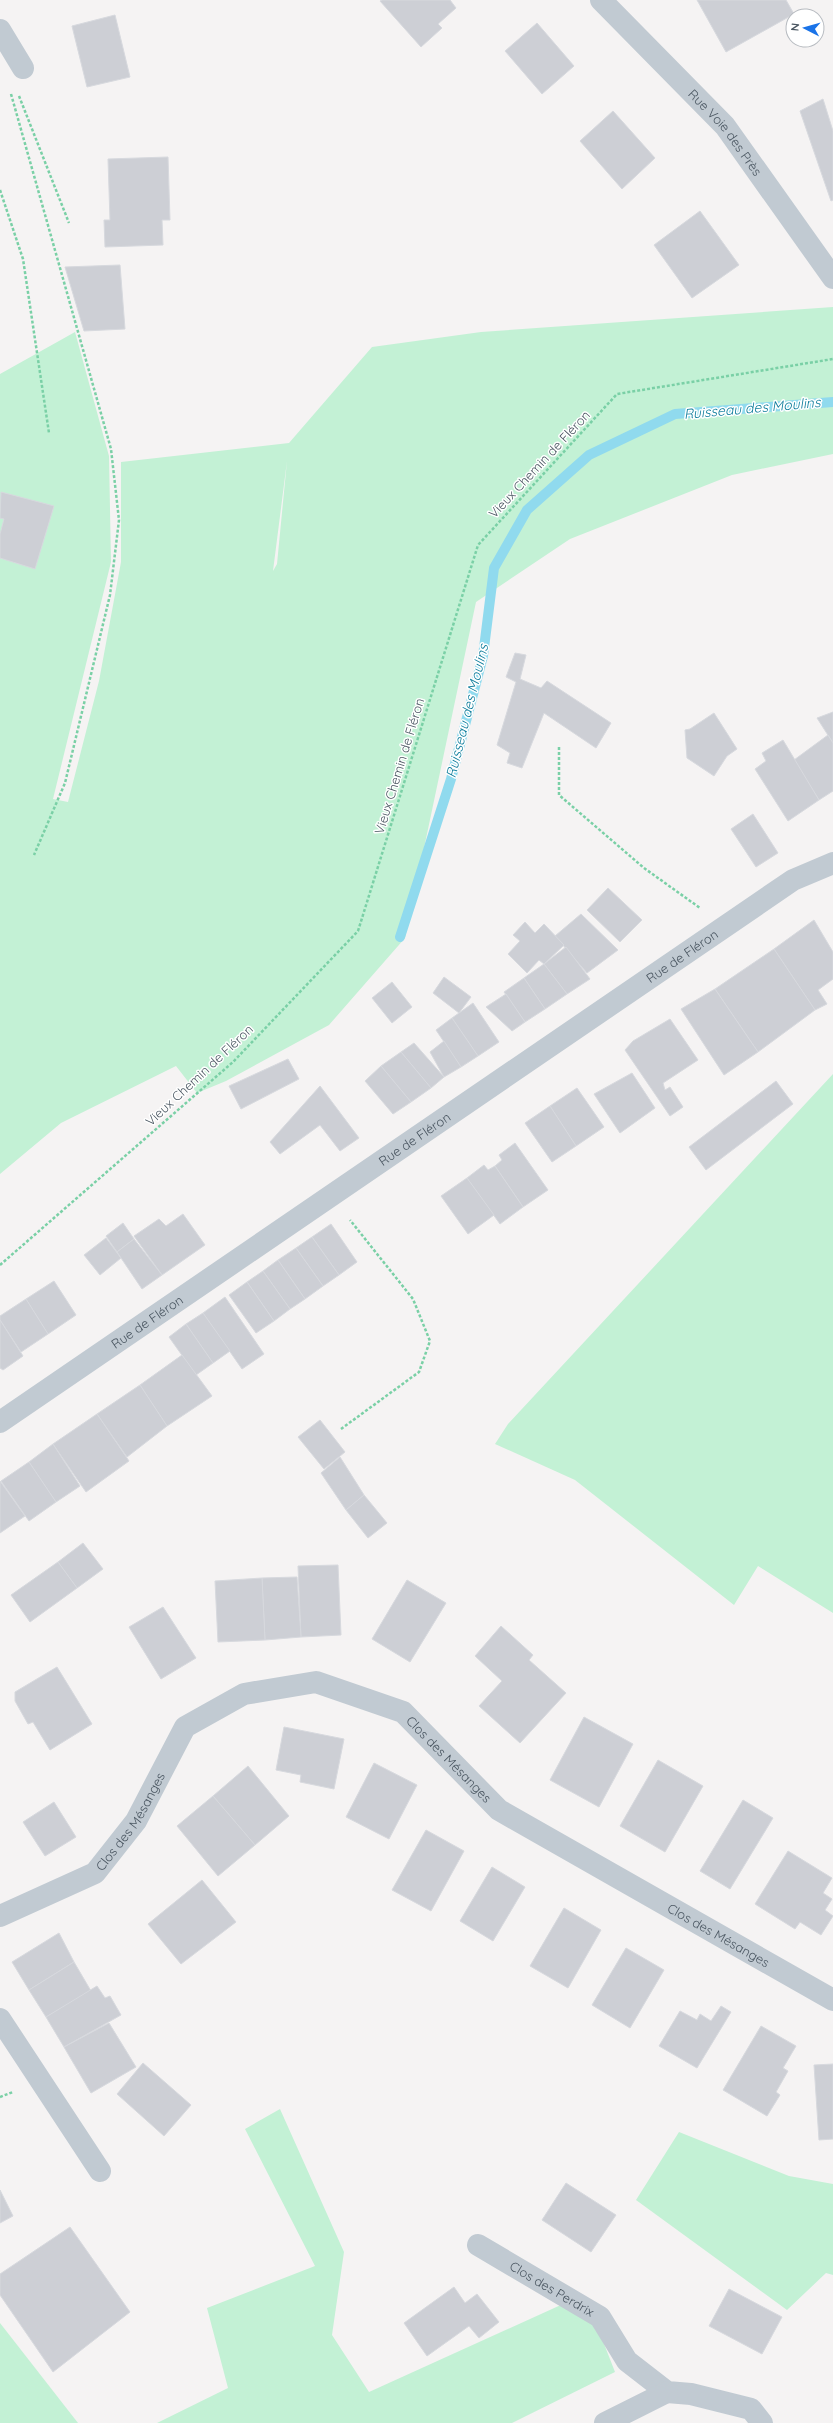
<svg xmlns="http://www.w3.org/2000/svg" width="833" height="2423" font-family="Quicksand,sans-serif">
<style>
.green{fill:#c3f1d5;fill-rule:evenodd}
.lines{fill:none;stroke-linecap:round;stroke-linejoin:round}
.stream{stroke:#90daee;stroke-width:10}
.building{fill:#cdcfd5;stroke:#d7d9de}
.path{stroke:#7ad0a6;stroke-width:2.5;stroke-dasharray:3 2;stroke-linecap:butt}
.minor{stroke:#c1cad2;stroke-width:22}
.tertiary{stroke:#c1cad2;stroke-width:22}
.labels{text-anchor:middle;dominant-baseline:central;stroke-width:3;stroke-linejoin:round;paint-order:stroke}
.street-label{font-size:13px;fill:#4a5661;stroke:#fff}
.water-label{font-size:14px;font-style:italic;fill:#0c7c9b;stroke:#fff}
</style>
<rect width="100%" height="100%" fill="#f5f3f3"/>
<g class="green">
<path d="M833,307V454L732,475L570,539L476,602L405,938L329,1025L226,1081L197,1093L176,1066L61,1123L0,1174V374L75,332L109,456L111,562L53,799L68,802L99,681L121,562V462L289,443L372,347L481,332ZM287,461L277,564L273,571Z"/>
<path d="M833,1074V1613L758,1566L734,1605L575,1480L495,1444L508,1424Z"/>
<path d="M280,2109L344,2252L332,2335L369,2392L563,2304L592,2313L615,2372L512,2423H137H157L228,2388L207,2308L315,2266L245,2129Z"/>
<path d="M679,2132L789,2176L833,2184V2275L826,2273L787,2310L636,2200Z"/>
<path d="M0,2323L78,2423H0Z"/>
</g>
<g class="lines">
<path class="stream" d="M400,937L451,779L483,656L494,568L527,510L589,455L675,414L833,402"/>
</g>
<g class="building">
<path d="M382,0H450L456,8L438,24L442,28L421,47L380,1Z"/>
<path d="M697,0H786L794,14L726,52Z"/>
<path d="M115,15L130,77L87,87L72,26Z"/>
<path d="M537,23L574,66L542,94L505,51Z"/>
<path d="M823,99L833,131V200L831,201L800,111Z"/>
<path d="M613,111L655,158L622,189L580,141Z"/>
<path d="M168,157L170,220H162L163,245L105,247L104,220H110L108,159Z"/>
<path d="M700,211L739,265L692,298L654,245Z"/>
<path d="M120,265L125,329L84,331L65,267Z"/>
<path d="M1,492L54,506L35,569L0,558V534L4,519L0,518Z"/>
<path d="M515,653L526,655L520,679L541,688L547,681L611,723L596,748L544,713L522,768L507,763L510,753L497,745L516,682L506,677Z"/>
<path d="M833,712V743L817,718Z"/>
<path d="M714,713L737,749L727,756L714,776L687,758L685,730L690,729Z"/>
<path d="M828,735L833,743V791L819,800L794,760Z"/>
<path d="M783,740L819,800L788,821L755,769L766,761L762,753Z"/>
<path d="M753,814L778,853L756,867L731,829Z"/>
<path d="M608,888L642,920L620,942L587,910Z"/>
<path d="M581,914L618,950L587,973L555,936Z"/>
<path d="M814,920L833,952V979L818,990L827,1004L815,1010L774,949Z"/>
<path d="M525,922L535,933L544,924L564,945L544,964L539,960L527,973L508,954L520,941L513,935Z"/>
<path d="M566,947L590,979L567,994L544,964Z"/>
<path d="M774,949L815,1010L758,1052L715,989Z"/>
<path d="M544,964L567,994L545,1009L524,978Z"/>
<path d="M444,977L471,997L459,1013L433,993Z"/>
<path d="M524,978L545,1009L525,1022L504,992Z"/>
<path d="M392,982L412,1007L392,1023L372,998Z"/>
<path d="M715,989L758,1052L724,1075L681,1009Z"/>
<path d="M506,994L525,1022L512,1031L486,1007Z"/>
<path d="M473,1003L499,1042L478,1056L452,1018Z"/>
<path d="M452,1018L478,1056L461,1067L436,1030Z"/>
<path d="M670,1019L698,1060L663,1083L665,1090L670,1087L683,1107L670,1116L625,1050L633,1041Z"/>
<path d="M444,1041L461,1067L444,1077L430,1052Z"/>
<path d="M414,1043L444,1077L431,1088L401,1052Z"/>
<path d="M401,1052L431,1088L411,1102L381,1066Z"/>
<path d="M288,1059L299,1079L241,1109L229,1086Z"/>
<path d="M381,1066L411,1102L393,1114L365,1081Z"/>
<path d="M632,1073L655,1108L620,1133L594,1094Z"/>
<path d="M776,1081L793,1104L706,1170L689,1147Z"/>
<path d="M320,1086L359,1138L340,1151L320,1125L280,1154L270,1142Z"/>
<path d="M577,1088L604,1127L576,1146L550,1106Z"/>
<path d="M550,1106L576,1146L552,1162L525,1123Z"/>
<path d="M515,1143L548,1190L523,1207L495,1166L502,1160L499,1155Z"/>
<path d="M484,1165L488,1170L495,1166L523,1207L500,1224L467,1178Z"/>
<path d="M467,1178L494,1215L468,1234L441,1196Z"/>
<path d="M183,1214L205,1245L162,1275L134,1236L159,1219L166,1226Z"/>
<path d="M123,1223L134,1239L117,1252L106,1236Z"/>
<path d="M331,1224L357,1262L339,1275L312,1237Z"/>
<path d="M312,1237L339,1275L323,1286L296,1248Z"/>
<path d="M106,1238L121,1258L100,1275L84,1255Z"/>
<path d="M134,1239L162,1275L142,1289L117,1252Z"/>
<path d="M296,1248L323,1286L305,1299L278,1260Z"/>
<path d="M278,1260L305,1299L290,1309L263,1271Z"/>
<path d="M263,1271L290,1309L274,1321L247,1282Z"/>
<path d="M54,1281L76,1315L48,1334L26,1299Z"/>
<path d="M247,1282L274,1321L256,1333L229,1295Z"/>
<path d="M225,1297L264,1354L242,1369L203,1313Z"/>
<path d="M26,1299L48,1334L21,1352L0,1320V1316Z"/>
<path d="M203,1313L230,1351L213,1363L186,1324Z"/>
<path d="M0,1320L23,1356L3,1370L0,1368Z"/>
<path d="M186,1324L213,1363L196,1375L169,1337Z"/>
<path d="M182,1355L212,1396L167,1426L140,1385Z"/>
<path d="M140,1385L167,1426L127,1457L97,1414Z"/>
<path d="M97,1414L129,1461L86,1492L53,1444Z"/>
<path d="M320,1420L345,1452L324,1469L298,1437Z"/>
<path d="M53,1444L80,1486L56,1502L29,1462Z"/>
<path d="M340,1457L364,1495L346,1510L321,1473Z"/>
<path d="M29,1462L56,1502L29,1521L1,1481Z"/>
<path d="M0,1481L25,1516L0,1533Z"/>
<path d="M364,1495L387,1523L368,1538L346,1510Z"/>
<path d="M83,1543L103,1569L77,1588L58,1562Z"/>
<path d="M58,1562L77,1588L30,1622L11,1595Z"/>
<path d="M338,1565L341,1635L301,1637L298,1566Z"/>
<path d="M297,1577L301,1637L265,1640L262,1578Z"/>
<path d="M262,1578L265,1640L218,1642L215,1581Z"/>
<path d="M407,1580L446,1603L410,1662L372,1639Z"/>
<path d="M163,1607L196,1658L161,1679L129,1627Z"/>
<path d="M501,1626L533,1655L529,1660L566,1693L520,1743L479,1706L502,1681L475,1656Z"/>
<path d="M57,1667L92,1724L50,1750L33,1722L28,1724L15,1701V1692Z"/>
<path d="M584,1717L633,1744L599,1807L550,1780Z"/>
<path d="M284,1727L344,1739L334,1789L300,1782L301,1775L276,1770Z"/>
<path d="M658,1760L703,1786L665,1852L620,1826Z"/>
<path d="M374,1763L417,1785L389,1839L346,1817Z"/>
<path d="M248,1766L289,1816L255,1845L213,1796Z"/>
<path d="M213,1796L255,1845L218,1876L177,1826Z"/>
<path d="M743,1800L773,1818L730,1889L700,1871Z"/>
<path d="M54,1802L76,1837L45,1856L23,1822Z"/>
<path d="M426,1830L464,1851L431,1911L392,1890Z"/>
<path d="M788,1851L832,1878L823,1893L832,1899L825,1910L833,1916L821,1935L800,1922L795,1929L755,1904Z"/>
<path d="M492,1867L525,1887L493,1941L460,1921Z"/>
<path d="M202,1880L236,1922L181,1964L148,1924Z"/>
<path d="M564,1908L601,1930L568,1988L530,1966Z"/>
<path d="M59,1933L74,1962L29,1990L12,1962Z"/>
<path d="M626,1948L664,1970L630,2028L592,2005Z"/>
<path d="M74,1962L91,1991L46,2017L29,1990Z"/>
<path d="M97,1986L105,1998L110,1996L121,2015L64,2047L46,2017Z"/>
<path d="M721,2006L731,2012L697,2068L659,2046L680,2011L697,2020L700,2014L711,2021Z"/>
<path d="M109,2023L136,2067L91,2093L64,2047Z"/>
<path d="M761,2026L796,2046L783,2068L788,2071L776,2092L780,2095L767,2116L723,2090Z"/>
<path d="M143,2063L191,2105L164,2136L117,2094Z"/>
<path d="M833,2064V2139L819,2140L814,2065Z"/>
<path d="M566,2183L616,2215L591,2252L542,2220Z"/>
<path d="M0,2190L13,2216L0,2223Z"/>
<path d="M70,2227L130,2312L53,2372L0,2295V2274Z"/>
<path d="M454,2287L465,2303L477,2294L499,2322L479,2338L469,2326L427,2356L404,2323Z"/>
<path d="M729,2289L782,2317L762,2354L709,2326Z"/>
</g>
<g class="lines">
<g class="path">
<path d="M11,94L111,449L119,520L110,595L65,783L34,855"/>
<path d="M19,96L69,223"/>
<path d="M0,190L23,259L49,433"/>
<path d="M559,747V795L644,868L700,908"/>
<path d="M0,1265L233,1062L358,931L478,545L617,394L833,359"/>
<path d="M341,1429L419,1372L430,1341L413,1299L350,1220"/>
<path d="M0,2097L13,2092"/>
</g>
<g class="minor">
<path id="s1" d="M601,0L725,126L833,278"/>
<path d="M0,30L23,68"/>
<path id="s2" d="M0,1916L95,1873L136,1821L185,1727L244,1694L316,1682L403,1712L499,1810L833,2000"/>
<path d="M0,2019L100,2171"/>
<path id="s3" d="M478,2245L600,2317L627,2361L667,2392L691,2394L751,2409L762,2423"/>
<path d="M605,2423L667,2392"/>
</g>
<path class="tertiary" id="s4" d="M0,1422L793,880L833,863"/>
</g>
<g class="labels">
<g class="street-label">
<text stroke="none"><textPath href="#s1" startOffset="182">Rue Voie des Près</textPath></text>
<text transform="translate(539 464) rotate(-47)">Vieux Chemin de Fléron</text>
<text transform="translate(399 766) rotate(-73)">Vieux Chemin de Fléron</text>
<text stroke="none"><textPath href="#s4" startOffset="826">Rue de Fléron</textPath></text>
<text transform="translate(199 1075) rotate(-43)">Vieux Chemin de Fléron</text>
<text stroke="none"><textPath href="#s4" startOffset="502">Rue de Fléron</textPath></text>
<text stroke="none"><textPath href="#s4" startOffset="178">Rue de Fléron</textPath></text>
<text stroke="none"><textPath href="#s2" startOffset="575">Clos des Mésanges</textPath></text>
<text stroke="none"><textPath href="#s2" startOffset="167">Clos des Mésanges</textPath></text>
<text stroke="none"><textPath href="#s2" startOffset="899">Clos des Mésanges</textPath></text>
<text stroke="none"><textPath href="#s3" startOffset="86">Clos des Perdrix</textPath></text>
</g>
<g class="water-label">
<text transform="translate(752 408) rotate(-5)">Ruisseau des Moulins</text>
<text transform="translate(467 711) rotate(-76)">Ruisseau des Moulins</text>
</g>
</g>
<g transform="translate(805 28) rotate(276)"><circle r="19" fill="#ffffff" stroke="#b7bbc0"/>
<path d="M0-3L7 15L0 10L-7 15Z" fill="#1a73e8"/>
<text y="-6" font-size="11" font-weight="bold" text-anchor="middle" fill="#4a5661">N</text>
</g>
</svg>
